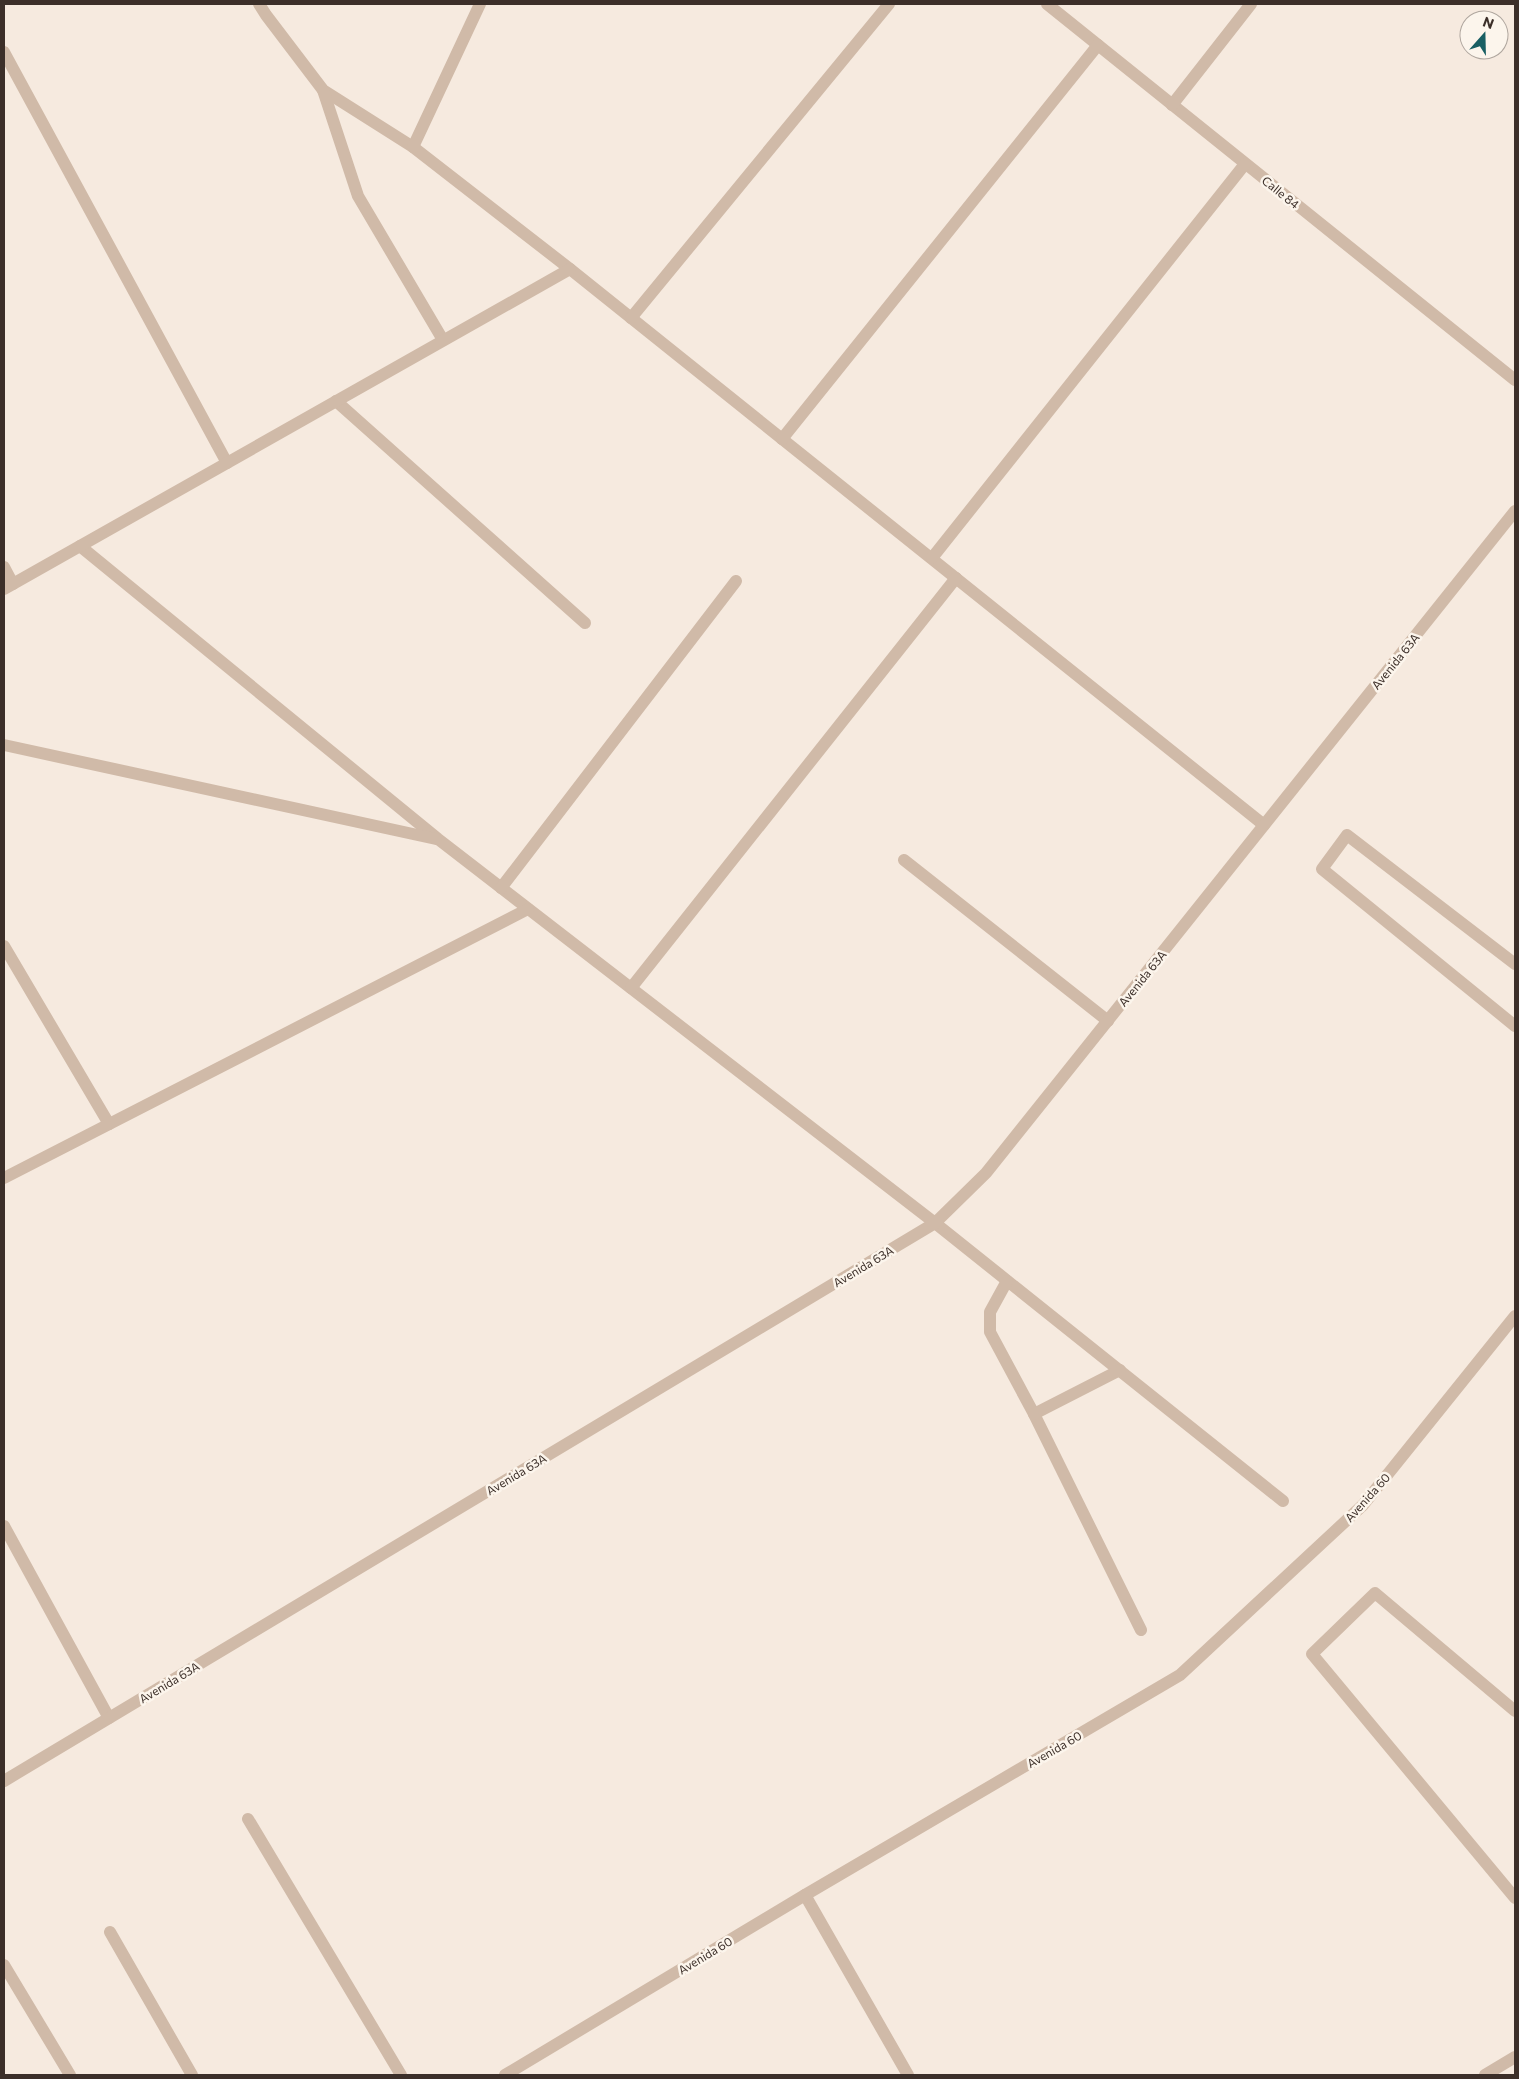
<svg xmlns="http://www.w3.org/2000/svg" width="1519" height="2079" font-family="Commissioner,sans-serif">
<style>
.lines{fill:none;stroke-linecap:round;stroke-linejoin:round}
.minor{stroke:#d0baa8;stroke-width:12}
.labels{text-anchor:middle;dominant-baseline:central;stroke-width:5;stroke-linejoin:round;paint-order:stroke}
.street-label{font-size:12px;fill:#3c2f29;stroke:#fcf5ec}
</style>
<rect width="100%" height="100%" fill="#f6eadf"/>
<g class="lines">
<g class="minor">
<path d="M259,4L266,15L323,90L413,147L570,269L1264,825"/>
<path d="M1047,4L1515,380"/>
<path d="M4,52L227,463"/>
<path d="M323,90L358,196L443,340"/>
<path d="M1172,105L1251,4"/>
<path d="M413,147L480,4"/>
<path d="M631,318L889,4"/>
<path d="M336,401L585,623"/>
<path d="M782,439L1098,45"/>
<path d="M80,546L438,839L935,1223L1283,1501"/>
<path d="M932,558L1245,164"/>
<path d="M4,567L13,584"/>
<path d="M4,589L570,269"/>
<path d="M4,745L436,839"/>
<path d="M904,860L1108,1021"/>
<path d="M501,888L736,581"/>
<path d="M4,946L109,1124"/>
<path d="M1515,964L1347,835L1322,869L1515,1026"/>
<path d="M631,988L956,578"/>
<path d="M4,1178L528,909"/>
<path d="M1007,1281L990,1312V1332L1034,1414L1141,1630"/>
<path d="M1034,1414L1120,1370"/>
<path d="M4,1526L109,1718"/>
<path d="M1515,1711L1375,1593L1312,1654L1515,1898"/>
<path d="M4,1781L935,1223L986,1173L1515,511"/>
<path d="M248,1819L401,2075"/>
<path d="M805,1895L908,2075"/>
<path d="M110,1932L192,2075"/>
<path d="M4,1965L70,2075"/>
<path d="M505,2075L805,1895L1180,1675L1363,1505L1515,1316"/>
<path d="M1485,2075L1515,2057"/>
</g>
</g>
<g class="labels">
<g class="street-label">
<text transform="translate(1281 192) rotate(39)">Calle 84</text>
<text transform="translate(1395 661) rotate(-51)">Avenida 63A</text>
<text transform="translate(1142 978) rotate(-51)">Avenida 63A</text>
<text transform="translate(863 1266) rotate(-31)">Avenida 63A</text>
<text transform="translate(516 1474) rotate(-31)">Avenida 63A</text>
<text transform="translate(1367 1497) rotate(-48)">Avenida 60</text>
<text transform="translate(169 1682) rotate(-31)">Avenida 63A</text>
<text transform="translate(1054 1749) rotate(-30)">Avenida 60</text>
<text transform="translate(705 1955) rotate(-31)">Avenida 60</text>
</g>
</g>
<rect width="1519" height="2079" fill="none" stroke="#3c2f29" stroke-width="10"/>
<g transform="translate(1484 35) rotate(20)"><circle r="24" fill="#fcf5ec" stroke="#afa69e"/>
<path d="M0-4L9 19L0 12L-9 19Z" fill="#195f63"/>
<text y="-8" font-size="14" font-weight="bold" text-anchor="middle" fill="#3c2f29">N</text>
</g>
</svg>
